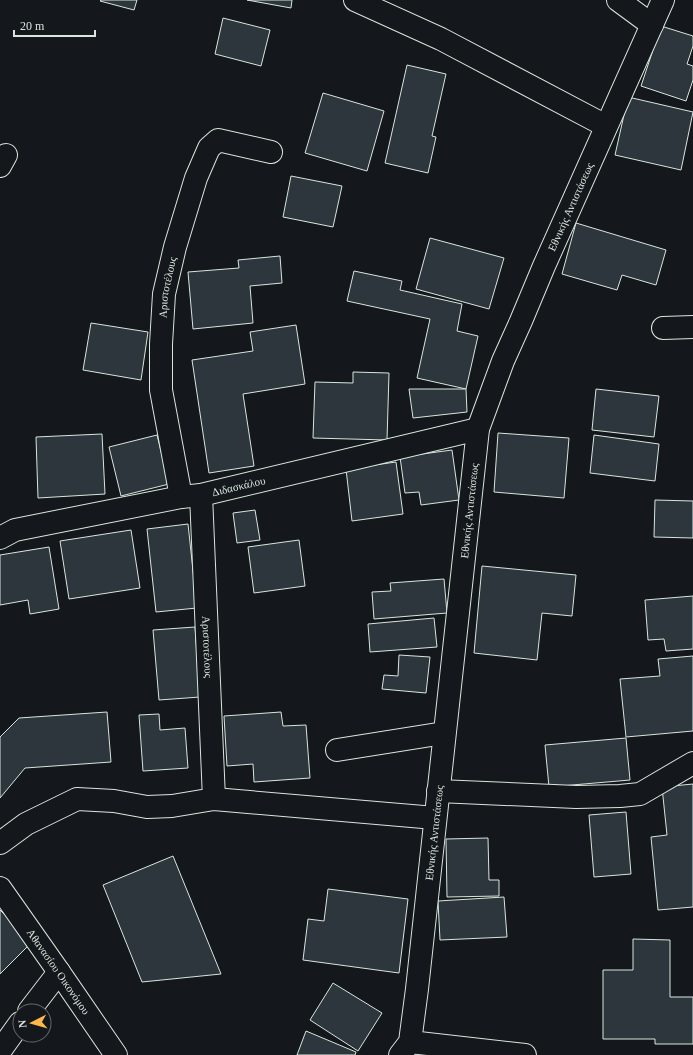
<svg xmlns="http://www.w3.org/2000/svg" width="693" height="1055" font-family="'Times New Roman',serif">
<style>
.building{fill:#2c363c;stroke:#d8e6dc}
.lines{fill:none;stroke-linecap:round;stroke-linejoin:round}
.minor-casing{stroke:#d8e6dc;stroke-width:24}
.major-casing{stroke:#d8e6dc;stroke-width:24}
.minor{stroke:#14181c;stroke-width:22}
.major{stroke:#14181c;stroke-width:22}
.labels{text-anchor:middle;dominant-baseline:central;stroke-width:3;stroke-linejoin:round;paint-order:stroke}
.street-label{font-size:11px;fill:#d8e6dc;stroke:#14181c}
</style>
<rect width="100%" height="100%" fill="#14181c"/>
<g class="building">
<path d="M101,0H137L134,10L100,1Z"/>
<path d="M247,0H292L291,8Z"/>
<path d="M223,18L270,30L261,66L215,54Z"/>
<path d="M661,26L693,36V46L687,64L693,66V80L686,101L641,86Z"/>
<path d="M407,65L446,74L432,136L436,137L428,173L385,163Z"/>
<path d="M323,93L384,111L367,171L305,153Z"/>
<path d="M628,97L693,112L681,170L615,155Z"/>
<path d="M291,176L342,186L333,227L283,217Z"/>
<path d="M576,223L666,250L656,285L622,275L617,290L562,274Z"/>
<path d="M430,238L504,258L489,309L416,289Z"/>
<path d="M280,256L282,283L250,286L253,323L193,329L188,272L239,268L238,260Z"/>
<path d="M354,271L402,281L400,290L462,304L457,331L478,336L466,389L417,378L430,319L347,301Z"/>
<path d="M91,323L148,332L141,380L83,370Z"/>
<path d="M296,325L305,384L243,394L254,466L209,473L192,360L253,351L250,332Z"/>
<path d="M353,372L389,373L387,440L313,438L315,382L353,383Z"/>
<path d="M409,389H466L467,412L413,418Z"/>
<path d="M596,389L659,396L654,437L592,430Z"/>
<path d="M498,433L569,438L564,498L494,492Z"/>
<path d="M102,434L105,494L38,498L36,437Z"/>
<path d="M157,435L169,484L121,496L109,447Z"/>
<path d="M594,435L659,444L655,481L590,473Z"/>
<path d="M452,450L459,500L421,505L419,492L405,493L400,457Z"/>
<path d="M396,462L403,514L352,521L346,469Z"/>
<path d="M655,500L693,501V538L654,537Z"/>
<path d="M255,510L260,540L237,543L233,513Z"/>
<path d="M188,524L197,608L156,612L147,529Z"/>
<path d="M131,530L140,588L69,599L60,541Z"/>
<path d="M299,540L305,586L254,593L248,547Z"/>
<path d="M49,547L59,609L30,614L28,600L0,605V555Z"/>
<path d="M482,566L576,575L572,616L542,613L537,660L474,653Z"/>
<path d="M444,579L447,613L374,619L372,592L391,591L390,583Z"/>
<path d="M693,596V649L666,651L664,639L648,640L645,600Z"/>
<path d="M434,618L437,647L370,652L368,624Z"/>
<path d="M195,627L200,697L159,700L153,630Z"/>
<path d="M399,655L430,657L426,693L382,689L384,675L398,676Z"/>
<path d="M693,656V731L626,737L620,679L660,676L658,659Z"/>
<path d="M107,712L111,762L25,768L0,798V737L19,718Z"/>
<path d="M281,712L283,726L306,725L310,778L254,782L253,764L227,766L224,716Z"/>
<path d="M159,714L160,730L185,728L188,768L143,771L139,715Z"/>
<path d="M626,738L630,780L549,787L545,745Z"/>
<path d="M693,784V907L658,910L651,837L667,835L662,787Z"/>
<path d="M626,812L631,874L594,877L589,815Z"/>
<path d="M488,838L489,880H499V896L447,897L446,839Z"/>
<path d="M173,856L221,974L142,982L103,885Z"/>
<path d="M328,889L408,899L399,973L303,960L308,919L324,921Z"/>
<path d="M504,897L507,937L440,940L438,901Z"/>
<path d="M0,910L32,942L0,974Z"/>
<path d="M633,939L670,940V997H693V1044H655V1039H603V970H633Z"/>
<path d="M333,983L382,1013L358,1051L310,1020Z"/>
<path d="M306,1031L356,1052L355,1055H297Z"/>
</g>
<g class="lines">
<g class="minor-casing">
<g id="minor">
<path d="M355,0L441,39L606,126"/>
<path d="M618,0L652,25"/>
<path d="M0,166L6,155"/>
<path d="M663,328L693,327"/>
<path id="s1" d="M201,495L214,799"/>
<path id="s2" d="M181,497L161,390V344L164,294L175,247L196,178L209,148L218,140L271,152"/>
<path id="s3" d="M0,538L15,530L181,497L201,495L478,429"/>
<path d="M337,750L444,733"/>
<path d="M438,791L576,797L620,796L640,794L693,763"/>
<path d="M0,843L26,824L77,799L114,801L147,807L172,806L214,799L435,818"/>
<path id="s4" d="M0,888L59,972L116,1055"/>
<path d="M29,1011L59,972"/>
<path d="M410,1042L525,1055"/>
<path d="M0,1051L20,1023"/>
</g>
</g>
<g class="major-casing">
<g id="major">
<path id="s5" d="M400,1055L410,1042L417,989L478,429L503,361L521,321L544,266L663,0"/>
</g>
</g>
<use href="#minor" class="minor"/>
<use href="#major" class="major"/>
</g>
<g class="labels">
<g class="street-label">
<text stroke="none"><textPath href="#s5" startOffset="874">Εθνικής Αντιστάσεως</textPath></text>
<text stroke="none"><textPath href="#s2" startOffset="212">Αριστοτέλους</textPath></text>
<text stroke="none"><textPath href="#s3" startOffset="245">Διδασκάλου</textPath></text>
<text stroke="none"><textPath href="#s5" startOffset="551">Εθνικής Αντιστάσεως</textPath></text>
<text stroke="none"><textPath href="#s1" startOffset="152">Αριστοτέλους</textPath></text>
<text stroke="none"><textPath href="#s5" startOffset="227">Εθνικής Αντιστάσεως</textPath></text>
<text stroke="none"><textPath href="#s4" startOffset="102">Αθανασίου Οικονόμου</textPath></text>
</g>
</g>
<g transform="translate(32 1023) rotate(264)"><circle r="19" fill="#14181c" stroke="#626a69"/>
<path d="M0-3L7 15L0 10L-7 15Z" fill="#ffb74d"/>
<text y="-6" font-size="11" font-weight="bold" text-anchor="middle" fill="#d8e6dc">N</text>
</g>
<path d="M14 30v6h81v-6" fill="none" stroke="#d8e6dc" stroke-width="2"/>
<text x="20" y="30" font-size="12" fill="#d8e6dc" stroke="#14181c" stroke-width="3" paint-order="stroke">20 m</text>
</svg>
